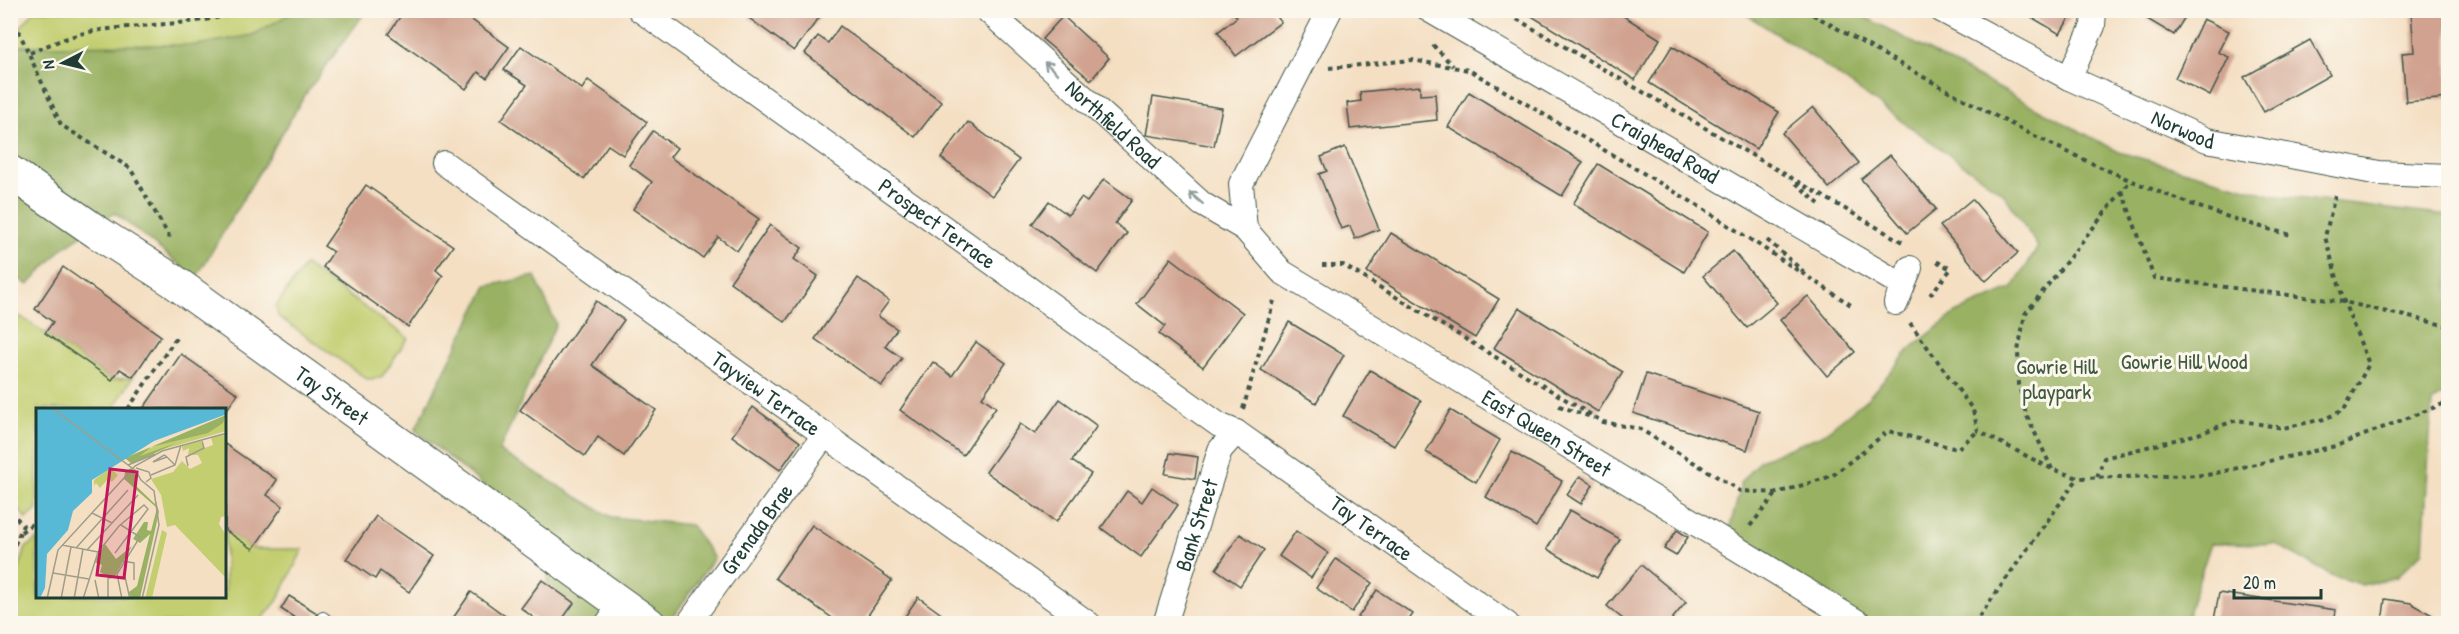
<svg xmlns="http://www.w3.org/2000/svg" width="2459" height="634" font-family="'Patrick Hand',sans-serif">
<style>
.green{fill:#c2ce70;stroke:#708652;stroke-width:1.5}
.forest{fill:#99b162;stroke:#5c774b;stroke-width:1.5}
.building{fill:#d0a28f}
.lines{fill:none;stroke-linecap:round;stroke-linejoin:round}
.lane-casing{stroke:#3f5549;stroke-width:14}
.street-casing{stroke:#3f5549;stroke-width:26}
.secondary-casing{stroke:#3f5549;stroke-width:35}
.path{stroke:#3f5549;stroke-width:4;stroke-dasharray:4.5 4.5;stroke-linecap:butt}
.lane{stroke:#fff;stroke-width:12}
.street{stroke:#fff;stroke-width:24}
.secondary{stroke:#fff;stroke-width:33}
.oneway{stroke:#8f9e9a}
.labels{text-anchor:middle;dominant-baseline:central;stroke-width:6;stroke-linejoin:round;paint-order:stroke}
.street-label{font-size:22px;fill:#1f3d34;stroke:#fbf7ec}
.park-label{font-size:22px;fill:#405a40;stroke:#fbf7ec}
.inset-road{fill:none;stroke:#9f9e8a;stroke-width:1.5}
.view{fill:#c2185b;fill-opacity:0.15;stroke:#c2185b;stroke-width:3}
.inset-edge{fill:none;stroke:#1f3d34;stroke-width:3}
</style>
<rect width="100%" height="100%" fill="#fbf7ec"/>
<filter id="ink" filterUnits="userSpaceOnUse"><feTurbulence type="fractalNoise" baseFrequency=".0167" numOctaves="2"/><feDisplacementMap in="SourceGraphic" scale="12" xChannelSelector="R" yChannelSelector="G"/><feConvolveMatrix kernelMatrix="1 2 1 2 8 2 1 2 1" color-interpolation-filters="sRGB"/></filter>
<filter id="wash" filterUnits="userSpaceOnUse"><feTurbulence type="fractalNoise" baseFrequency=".008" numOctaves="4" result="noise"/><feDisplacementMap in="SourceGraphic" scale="24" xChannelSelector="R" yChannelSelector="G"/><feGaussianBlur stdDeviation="1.35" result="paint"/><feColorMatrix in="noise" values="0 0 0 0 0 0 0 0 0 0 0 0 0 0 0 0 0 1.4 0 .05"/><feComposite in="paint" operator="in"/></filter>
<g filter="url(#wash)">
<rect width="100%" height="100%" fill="#f4dfc3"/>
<g class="green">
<path d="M34,11H295L253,35L197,45L11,46V39Z"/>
<path d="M305,265L408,338L381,378L367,379L278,316L276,306Z"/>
<path d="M20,316L112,380L133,377L113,409H38L37,510L26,519L11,499V330Z"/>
<path d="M225,530L253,549H303L277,601L259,623L11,624V593L26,548L37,539L38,596H225Z"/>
</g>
<g class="forest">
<path d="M295,11H366L305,95L196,278L115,213L63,248L28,285L11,273L10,46L197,45L253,35Z"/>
<path d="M1741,11H1854L2119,152L2271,195L2448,216V392L2432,402L2423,551L2397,577L2362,585L2331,575L2276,544L2211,543L2189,610L2188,623H1861L1726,540L1740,491V483L1760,460L1822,435L1868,398L1910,349L1956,313L2013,288L2038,247L2004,194L1818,61Z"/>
<path d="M535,276L556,324L499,451L611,517L691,525L714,558L669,623H559L546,611L550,539L415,430L487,286Z"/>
</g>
<g id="blocks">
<g class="building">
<path d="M391,10H458L509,47L487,78L478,72L466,89L388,34L400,17Z"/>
<path d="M754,10H825L794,51L749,18Z"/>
<path d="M1231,10H1272L1281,22L1236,56L1218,32L1237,17Z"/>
<path d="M1526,10H1614L1660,39L1635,80L1525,12Z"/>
<path d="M2028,10H2074L2060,34L2026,14Z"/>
<path d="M2132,10H2189L2174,35Z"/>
<path d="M2411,10H2448V98L2406,102L2402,53L2414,52Z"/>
<path d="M1063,16L1109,58L1091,80L1042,39Z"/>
<path d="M2203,19L2229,31L2218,52L2229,57L2210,96L2175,78Z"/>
<path d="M840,26L942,102L915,137L805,53L818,36L828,43Z"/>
<path d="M2310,40L2330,75L2264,112L2244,77Z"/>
<path d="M521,46L582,89L588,80L647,122L623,155L608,145L584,179L501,120L527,85L504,70Z"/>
<path d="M1672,46L1779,112L1756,149L1649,83Z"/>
<path d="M1420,86V95L1435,94L1437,120L1350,129L1347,103L1361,101L1360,92Z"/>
<path d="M1469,92L1583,162L1562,196L1448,127Z"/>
<path d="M1153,97L1222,108L1214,146L1146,135Z"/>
<path d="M1813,107L1859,163L1829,188L1782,133Z"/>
<path d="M968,122L1019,160L992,196L941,158Z"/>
<path d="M653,131L677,148L670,157L759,219L737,251L718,237L703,258L633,209L652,182L629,165Z"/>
<path d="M1345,147L1379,229L1355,239L1350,226L1341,229L1319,174L1327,171L1321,157Z"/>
<path d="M1890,155L1936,209L1907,233L1861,179Z"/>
<path d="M1598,164L1708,232L1684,272L1573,204Z"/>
<path d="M1104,179L1132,200L1115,223L1127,233L1097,273L1032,224L1049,201L1068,215L1081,198L1087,202Z"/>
<path d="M366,185L453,246L436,270L443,276L408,327L323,267L333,252L324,246Z"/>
<path d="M1972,199L2018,253L1986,281L1940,226Z"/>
<path d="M770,225L802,248L794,259L818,276L785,322L730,282Z"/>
<path d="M1391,233L1499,299L1475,338L1367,272Z"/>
<path d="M1733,251L1777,303L1747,328L1703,276Z"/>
<path d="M1171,258L1243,313L1203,367L1159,334L1165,326L1137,304Z"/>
<path d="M63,267L161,336L133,377L120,369L112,380L45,333L53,322L35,309Z"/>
<path d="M858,278L889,301L878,316L897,329L885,346L902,358L882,386L815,339Z"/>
<path d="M1808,296L1855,352L1827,376L1780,320Z"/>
<path d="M596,301L624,320L592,365L656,410L624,456L598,437L585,456L520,410Z"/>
<path d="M1519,308L1623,372L1598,412L1494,348Z"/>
<path d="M1289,322L1344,355L1316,403L1261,370Z"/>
<path d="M976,342L1006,363L982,397L996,407L963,455L900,410L933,362L952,376Z"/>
<path d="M181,354L238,394L225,412V409H143Z"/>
<path d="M1370,370L1421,401L1394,446L1343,416Z"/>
<path d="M1646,374L1759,411L1747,450L1633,413Z"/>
<path d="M1060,399L1097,426L1072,461L1091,474L1056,522L986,472L1020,424L1035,434Z"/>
<path d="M753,407L800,442L780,470L732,436Z"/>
<path d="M1450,410L1500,440L1476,482L1426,452Z"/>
<path d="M225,444L277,480L267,495L283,506L253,549L225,530Z"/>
<path d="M1512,452L1562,481L1536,527L1486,497Z"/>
<path d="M1170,453L1198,457L1195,479L1165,474Z"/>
<path d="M1580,476L1593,485L1581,504L1567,495Z"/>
<path d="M1152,487L1178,505L1141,557L1101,528L1127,491L1142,502Z"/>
<path d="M1570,510L1620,539L1597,578L1547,549Z"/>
<path d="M376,516L434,556L409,592L380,571L375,579L346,559Z"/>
<path d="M812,525L892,580L862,624H841L775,578Z"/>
<path d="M1677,530L1688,537L1676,556L1664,549Z"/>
<path d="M1296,531L1328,553L1311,578L1279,556Z"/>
<path d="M1240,534L1264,550L1240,586L1216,569Z"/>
<path d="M1336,559L1372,583L1352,612L1316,588Z"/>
<path d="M1641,565L1686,602L1668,624H1629L1607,606Z"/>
<path d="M542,580L574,603L559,624H542L521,608Z"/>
<path d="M1377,590L1413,614L1406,624H1368L1358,617Z"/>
<path d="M471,592L486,602L516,624H449Z"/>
<path d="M2219,593L2336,610L2334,624H2221V621L2214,620Z"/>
<path d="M289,596L317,613L311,624H304L281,609Z"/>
<path d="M918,597L955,624H900Z"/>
<path d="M2385,599L2411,603L2448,624H2382Z"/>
</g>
</g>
</g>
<g filter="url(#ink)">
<use href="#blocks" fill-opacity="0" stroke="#3f5549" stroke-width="1.5"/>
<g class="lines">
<g class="lane-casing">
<g id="lane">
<path d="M323,618L330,624"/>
<path d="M600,624L615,602"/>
</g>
</g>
<g class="street-casing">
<g id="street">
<path id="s1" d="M640,10L1219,425L1236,432L1507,624"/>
<path id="s2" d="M987,10L1202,204L1245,229L1282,272L1861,624"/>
<path id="s3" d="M1429,10L1902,285"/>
<path id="s4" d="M1941,10L2069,78L2207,140L2379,173L2448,176"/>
<path d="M2069,78L2093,26L2094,10"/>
<path id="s5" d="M444,163L1089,624"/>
<path d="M1245,229L1241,184L1330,10"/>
<path d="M1896,303L1910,268"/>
<path id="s6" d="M688,624L825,434"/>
<path id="s7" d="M1165,624L1220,450L1236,432"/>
</g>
</g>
<g class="secondary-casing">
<g id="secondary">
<path id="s8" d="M10,172L97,232L172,280L649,624"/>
</g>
</g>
<g class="path">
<path d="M1501,10L1904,243"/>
<path d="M1805,10C1960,98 2117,191 2291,235"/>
<path d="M11,14L61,125L130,168L171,240"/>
<path d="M1433,45L1453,66"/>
<path d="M30,53C51,44 73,34 95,31C143,23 202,26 246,10"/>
<path d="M1329,68L1412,60L1469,70L1702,208L1854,307"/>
<path d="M1796,183L1819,204"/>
<path d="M2122,191L2154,278L2344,302L2448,326"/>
<path d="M1767,240L1804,272"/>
<path d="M1322,265H1343L1603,422L1640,429L1740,491L1777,493L1832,476L1888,431L1957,449L1978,431"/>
<path d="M1930,295L1951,269L1936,261"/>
<path d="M1910,323L1973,410L1978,431L2052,469L2078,478L2207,475L2336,446L2448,402"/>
<path d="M1559,406L1594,418"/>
<path d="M128,409L178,335"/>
<path d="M1243,409L1275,297"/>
<path d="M2052,469L2026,414L2019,385L2018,351L2025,314L2130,181"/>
<path d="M2097,477L2104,458L2198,434L2237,420L2283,428L2324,419L2344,410L2369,364L2344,302L2325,237L2336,191"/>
<path d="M10,511L23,525L10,556"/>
<path d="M1750,526L1777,493"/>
<path d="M21,532L38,520"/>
<path d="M1974,624L2078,478"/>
</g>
<use href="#lane" class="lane"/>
<use href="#street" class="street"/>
<use href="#secondary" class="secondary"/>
</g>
<defs><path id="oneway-shaft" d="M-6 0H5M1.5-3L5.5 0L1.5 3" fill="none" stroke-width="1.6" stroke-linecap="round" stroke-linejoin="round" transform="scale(1.5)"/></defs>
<g class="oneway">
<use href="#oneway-shaft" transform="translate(1051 68) rotate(-138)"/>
<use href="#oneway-shaft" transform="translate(1196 198) rotate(-139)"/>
</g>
</g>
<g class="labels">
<g class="street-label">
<text stroke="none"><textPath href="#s2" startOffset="170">Northfield Road</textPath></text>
<text stroke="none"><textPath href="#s4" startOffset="270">Norwood</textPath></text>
<text stroke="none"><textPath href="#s3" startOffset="273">Craighead Road</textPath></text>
<text stroke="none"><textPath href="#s1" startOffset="366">Prospect Terrace</textPath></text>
<text stroke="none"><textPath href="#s5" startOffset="396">Tayview Terrace</textPath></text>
<text stroke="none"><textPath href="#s8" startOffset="392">Tay Street</textPath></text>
<text stroke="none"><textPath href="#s2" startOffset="706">East Queen Street</textPath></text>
<text stroke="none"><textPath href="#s7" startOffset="104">Bank Street</textPath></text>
<text stroke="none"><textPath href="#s1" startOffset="897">Tay Terrace</textPath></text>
<text stroke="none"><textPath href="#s6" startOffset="117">Grenada Brae</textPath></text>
</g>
<g class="park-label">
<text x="2184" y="361">Gowrie Hill Wood</text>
<text x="2057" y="366">Gowrie Hill<tspan x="2057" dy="25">playpark</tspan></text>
</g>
</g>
<g transform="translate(36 408)">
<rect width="190" height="190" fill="#f4dfc3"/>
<path d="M190,11V23L104,48V44ZM190,25V108L185,109L183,116L190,127V170L139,117L131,119L125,87L115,71L137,64L146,53L154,61L166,55L162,47H152L153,40L147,43L146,38L164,32L169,40L177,37L175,29ZM74,60L82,67L76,74L72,71L64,80L60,75L58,78V72ZM126,122L131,125L116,190L109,191Z" fill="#c2ce70"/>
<path d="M190,7L187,15L172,25L115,39L104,48L140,35L96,56L89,50ZM95,60L99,64V77L120,97L119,89L123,104L104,190H95L93,184L101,178L114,126L104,135L97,131L108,114H112L111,122L115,123L121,100L88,71L89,64ZM69,136L80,151L96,138L79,168L74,171L64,164L66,157L58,154Z" fill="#99b162"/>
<path d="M0,0H190L191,6L118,33L56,72V85L37,103L32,122L11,146L9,180L4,190L0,191Z" fill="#57b9d5"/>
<path class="inset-road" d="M16,0L100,63L105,72L118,83L123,117L106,191M131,49L117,54L128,47L130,48L139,57M92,57L119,46M152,58L150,49L168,40L166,33M100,60L113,64L115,70L110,74M115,67L139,57L145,37M56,105L76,115M85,117L104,129L81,166L86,191M26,137L62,144M40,140L92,82M51,142L102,87M87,153L98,155V172M17,165L53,171M89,169L94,191M72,170V191M59,172L63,191M11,191L22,142L99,58L126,43L191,25M25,191L35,139M38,191L47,141M47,191L62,144L83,118L108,97L112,101L79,145"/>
<path class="view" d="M74,61L101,64L88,170L61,167Z"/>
<rect width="190" height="190" class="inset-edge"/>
</g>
<rect width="2459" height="634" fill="none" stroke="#fbf7ec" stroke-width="36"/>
<g transform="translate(63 63) rotate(263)" stroke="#fbf7ec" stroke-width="4.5" paint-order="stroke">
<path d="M0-4.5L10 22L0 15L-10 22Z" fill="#1f3d34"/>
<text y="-9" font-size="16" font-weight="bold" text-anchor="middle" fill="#1f3d34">N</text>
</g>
<path d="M2234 589v9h87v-9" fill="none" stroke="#1f3d34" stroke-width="3"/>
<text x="2243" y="589" font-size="18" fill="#1f3d34" stroke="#fbf7ec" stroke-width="4.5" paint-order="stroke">20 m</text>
</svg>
